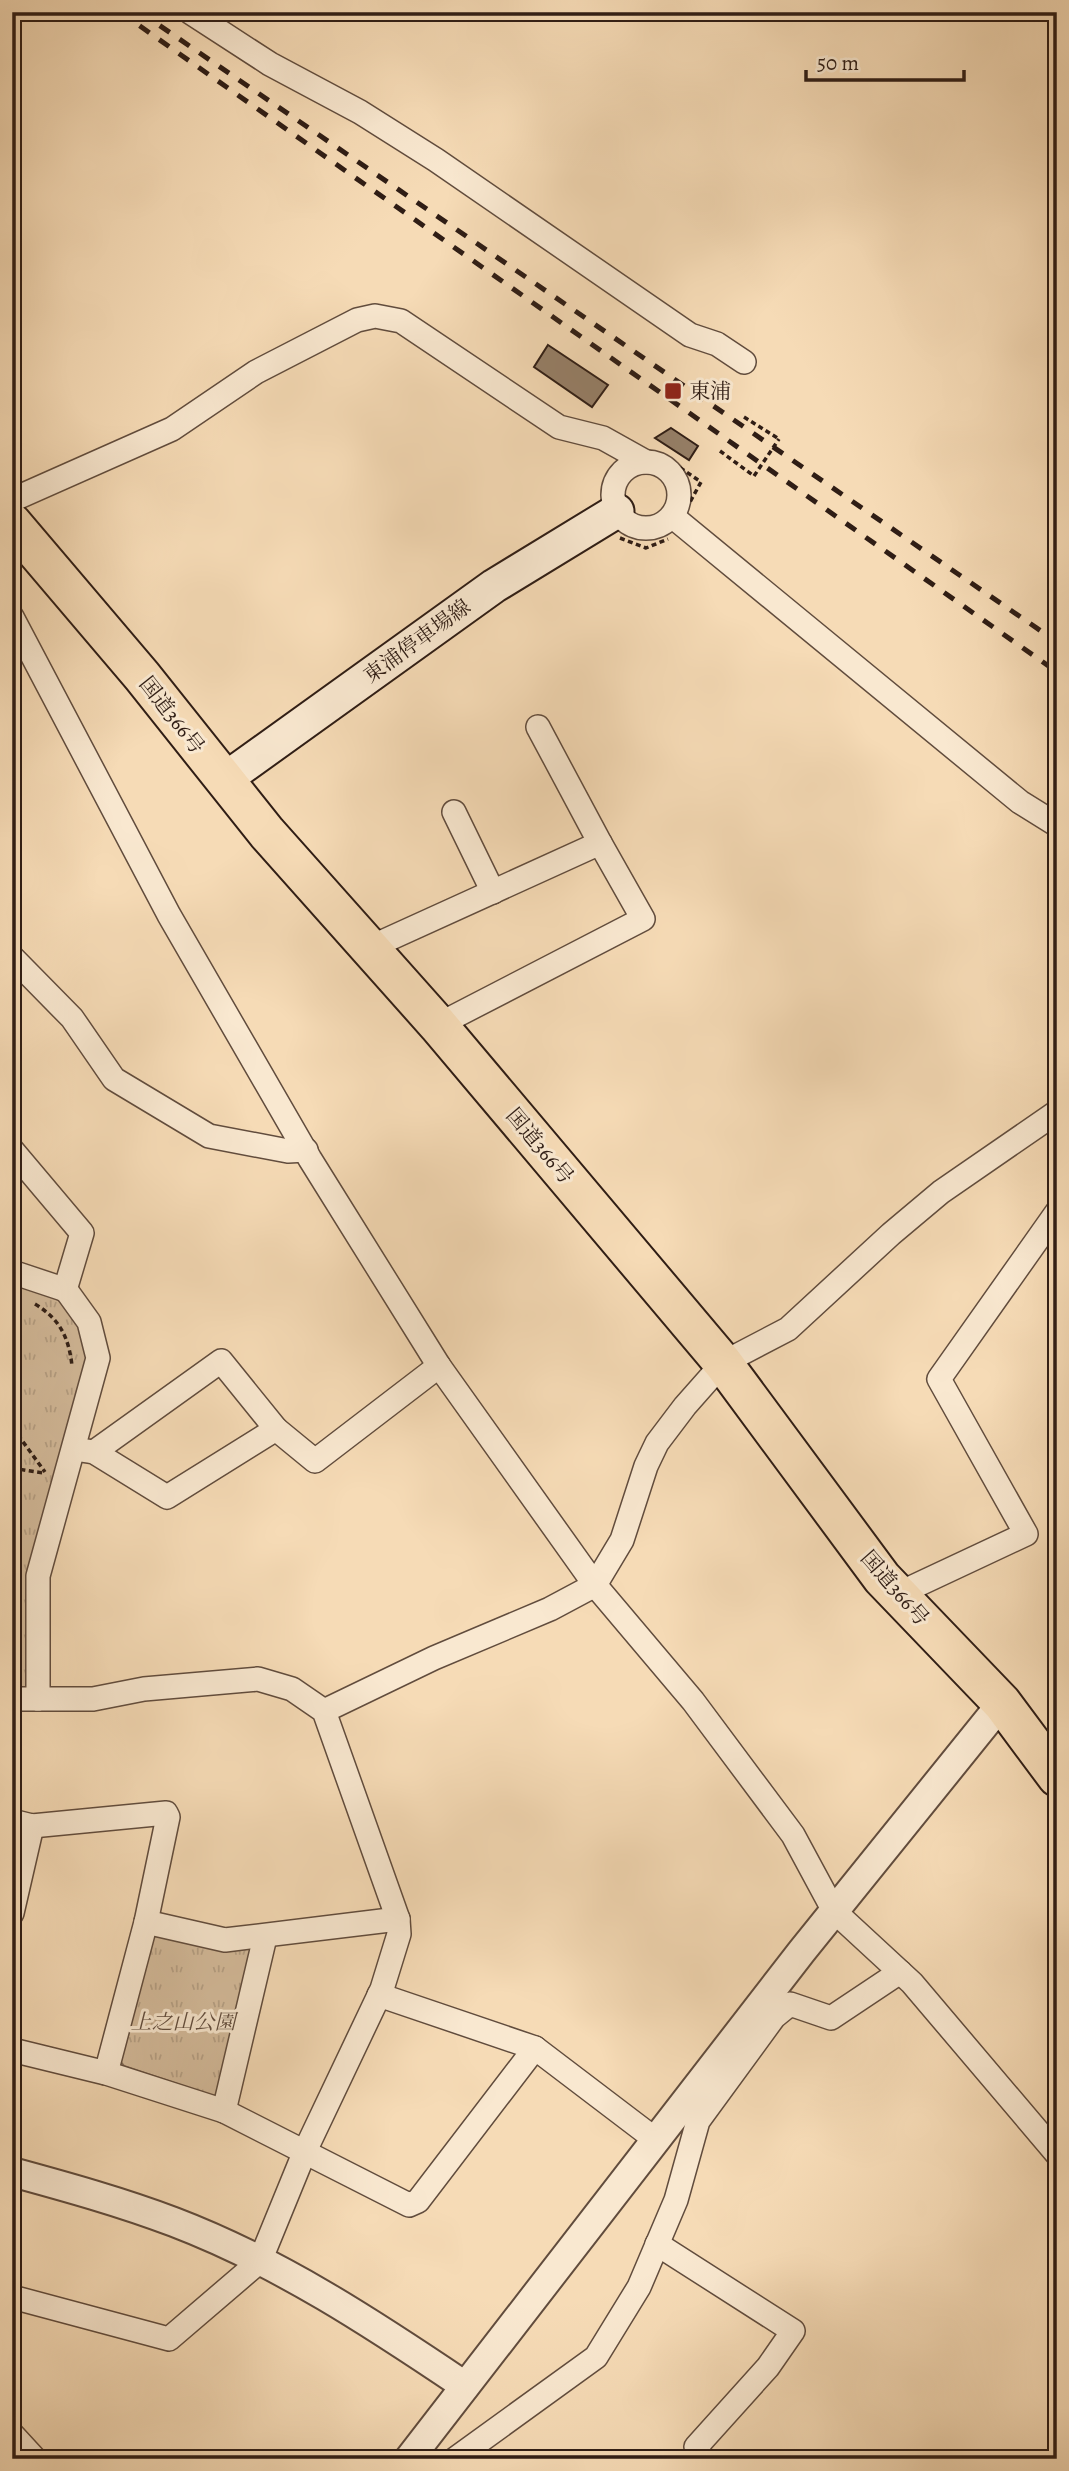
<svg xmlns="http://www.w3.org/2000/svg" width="1069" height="2471" font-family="Alegreya,'Noto Serif JP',serif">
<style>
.grass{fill:url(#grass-tufts);stroke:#826c58;stroke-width:2}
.building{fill:#968069;stroke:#2f1d15;stroke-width:2}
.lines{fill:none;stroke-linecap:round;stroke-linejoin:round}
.minor-casing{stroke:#614c3d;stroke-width:26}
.tertiary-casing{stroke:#614c3d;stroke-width:32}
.secondary-casing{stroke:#2f1d15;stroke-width:37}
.trunk-casing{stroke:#2f1d15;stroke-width:42}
.path{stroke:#2f1d15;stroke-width:3.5;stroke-dasharray:5 3.5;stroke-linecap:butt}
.minor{stroke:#f9e8d0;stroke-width:23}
.tertiary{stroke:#f9e8d0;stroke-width:28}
.secondary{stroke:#f9e8d0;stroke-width:33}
.trunk{stroke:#f6dbb6;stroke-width:38}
.rail{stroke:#2f1d15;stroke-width:5;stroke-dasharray:12 12;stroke-linecap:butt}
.path-bridge{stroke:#2f1d15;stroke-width:3.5;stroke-dasharray:5 3.5;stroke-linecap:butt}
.poi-dot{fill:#8f2418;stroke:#f9e8d0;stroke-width:2.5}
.labels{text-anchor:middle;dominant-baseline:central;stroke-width:6;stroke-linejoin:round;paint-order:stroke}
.poi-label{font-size:21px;fill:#2f1d15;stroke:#f9e8d0;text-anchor:start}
.street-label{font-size:21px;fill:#2f1d15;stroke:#f9e8d0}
.park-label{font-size:21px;font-style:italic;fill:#614c3d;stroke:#f9e8d0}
</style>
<defs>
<pattern id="grass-tufts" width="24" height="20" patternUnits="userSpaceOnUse" patternTransform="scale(1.75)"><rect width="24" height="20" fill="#d4bb9b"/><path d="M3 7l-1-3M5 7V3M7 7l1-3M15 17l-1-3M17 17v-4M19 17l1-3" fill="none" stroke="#b6a085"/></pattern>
</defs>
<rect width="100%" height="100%" fill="#f6dbb6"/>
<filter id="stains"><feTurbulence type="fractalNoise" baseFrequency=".00286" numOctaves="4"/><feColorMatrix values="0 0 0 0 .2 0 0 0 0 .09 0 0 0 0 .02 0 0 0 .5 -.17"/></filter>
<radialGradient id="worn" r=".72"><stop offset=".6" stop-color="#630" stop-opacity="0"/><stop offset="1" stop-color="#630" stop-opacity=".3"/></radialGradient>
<g class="grass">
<path d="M12,1272L65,1290L98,1358L38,1576V1699H12Z"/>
<path d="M160,1932L250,1945L253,1954L221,2094L213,2096L124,2066L119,2060L151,1937Z"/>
</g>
<g class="building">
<path d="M548,345L608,385L592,407L534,367Z"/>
<path d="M671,428L698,446L689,460L655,438Z"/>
</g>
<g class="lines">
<g class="minor-casing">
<g id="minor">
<path d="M190,12L270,64L360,112L436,160L690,335L717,344L744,362"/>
<circle cx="646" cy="495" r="33"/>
<path d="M12,500L172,429L256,372L357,320L375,316L401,321L559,427L603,438L646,462"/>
<path d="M672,516L1020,802L1057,825"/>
<path d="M12,617L169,915L310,1159L439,1366L595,1585L693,1701L793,1835L834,1911L912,1983L1057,2154"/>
<path d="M538,727L600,843"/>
<path d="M454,812L493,892"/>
<path d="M369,948L600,843L643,919L438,1025"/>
<path d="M12,957L72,1018L114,1079L209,1136L288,1151L306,1150"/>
<path d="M12,1150L82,1233L65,1290"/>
<path d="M12,1272L66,1290L89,1322L98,1358L38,1576V1699"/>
<path d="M74,1449L94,1452L167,1497L276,1429L315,1461L439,1366"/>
<path d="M94,1452L221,1361L276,1429"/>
<path d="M898,1594L1026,1534L939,1379L1057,1212"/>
<path d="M12,1699H93L144,1689L258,1679L292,1689L324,1711L398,1919L399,1934L382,1989L305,2151L260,2261L169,2339L12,2297"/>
<path d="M324,1711L434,1658L550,1609L595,1585L622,1540L646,1466L657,1443L685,1406L723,1363L788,1329L891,1234L941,1192L1057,1112"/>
<path d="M12,1821L32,1826L166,1813L168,1817L146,1922L106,2073"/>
<path d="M12,1913L32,1826"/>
<path d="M146,1922L225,1940L398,1919"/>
<path d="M379,1995L535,2048L656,2140"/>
<path d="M12,2050L106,2073L224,2111L409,2205L418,2201L535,2048"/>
<path d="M224,2111L265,1937"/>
<path d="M657,2244L793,2331L768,2367L696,2447L703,2459"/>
<path d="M12,2434L35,2459"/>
<path d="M455,2459L596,2357L639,2287L676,2200L698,2121L774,2017L790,2004L831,2018L900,1972"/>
</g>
</g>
<g class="tertiary-casing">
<g id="tertiary">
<path d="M12,2172C67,2187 121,2202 174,2222C279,2262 373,2324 465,2386"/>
<path d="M409,2459L802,1951L1002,1703"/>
</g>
</g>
<g class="secondary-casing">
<path id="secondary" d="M224,780L494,586L617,511"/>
</g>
<g class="trunk-casing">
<path id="trunk" d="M12,523L142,676L267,833L438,1025L723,1363L882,1578L1002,1703L1057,1777"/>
</g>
<g class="path">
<path d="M744,417L779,439"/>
<path d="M720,451L754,476"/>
<path d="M666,458L701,482L690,502"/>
<path d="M620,538L646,548L668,539"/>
<path d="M35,1304C60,1319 69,1338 72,1366"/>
<path d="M18,1435L45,1472"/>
<path d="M12,1468L43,1473"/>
</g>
<use href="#minor" class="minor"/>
<use href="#tertiary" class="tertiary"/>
<use href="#secondary" class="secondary"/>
<use href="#trunk" class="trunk"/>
<g class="rail">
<path d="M120,12L1057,672"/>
<path d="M140,12L1057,642"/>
</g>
<path class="path-bridge" d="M754,476L779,439"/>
</g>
<rect class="poi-dot" x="664" y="382" width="18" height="18" rx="3.5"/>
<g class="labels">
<g class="poi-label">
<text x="689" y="391">東浦</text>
</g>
<g class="street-label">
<text transform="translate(417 641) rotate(-36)">東浦停車場線</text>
<text transform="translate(172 715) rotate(52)">国道366号</text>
<text transform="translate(540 1146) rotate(50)">国道366号</text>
<text transform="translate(895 1588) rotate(49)">国道366号</text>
</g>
<g class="park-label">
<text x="183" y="2022">上之山公園</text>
</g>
</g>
<rect width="1069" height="2471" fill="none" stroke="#f6dbb6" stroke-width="42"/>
<rect x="14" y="14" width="1041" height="2443" fill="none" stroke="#2f1d15" stroke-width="3.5"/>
<rect x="21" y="21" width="1027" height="2429" fill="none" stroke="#2f1d15" stroke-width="2"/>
<path d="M806 70v10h158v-10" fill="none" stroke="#2f1d15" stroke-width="3.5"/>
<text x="817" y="70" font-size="21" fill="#2f1d15" stroke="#f9e8d0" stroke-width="5" paint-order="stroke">50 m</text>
<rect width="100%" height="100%" filter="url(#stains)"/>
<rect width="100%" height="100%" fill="url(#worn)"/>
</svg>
